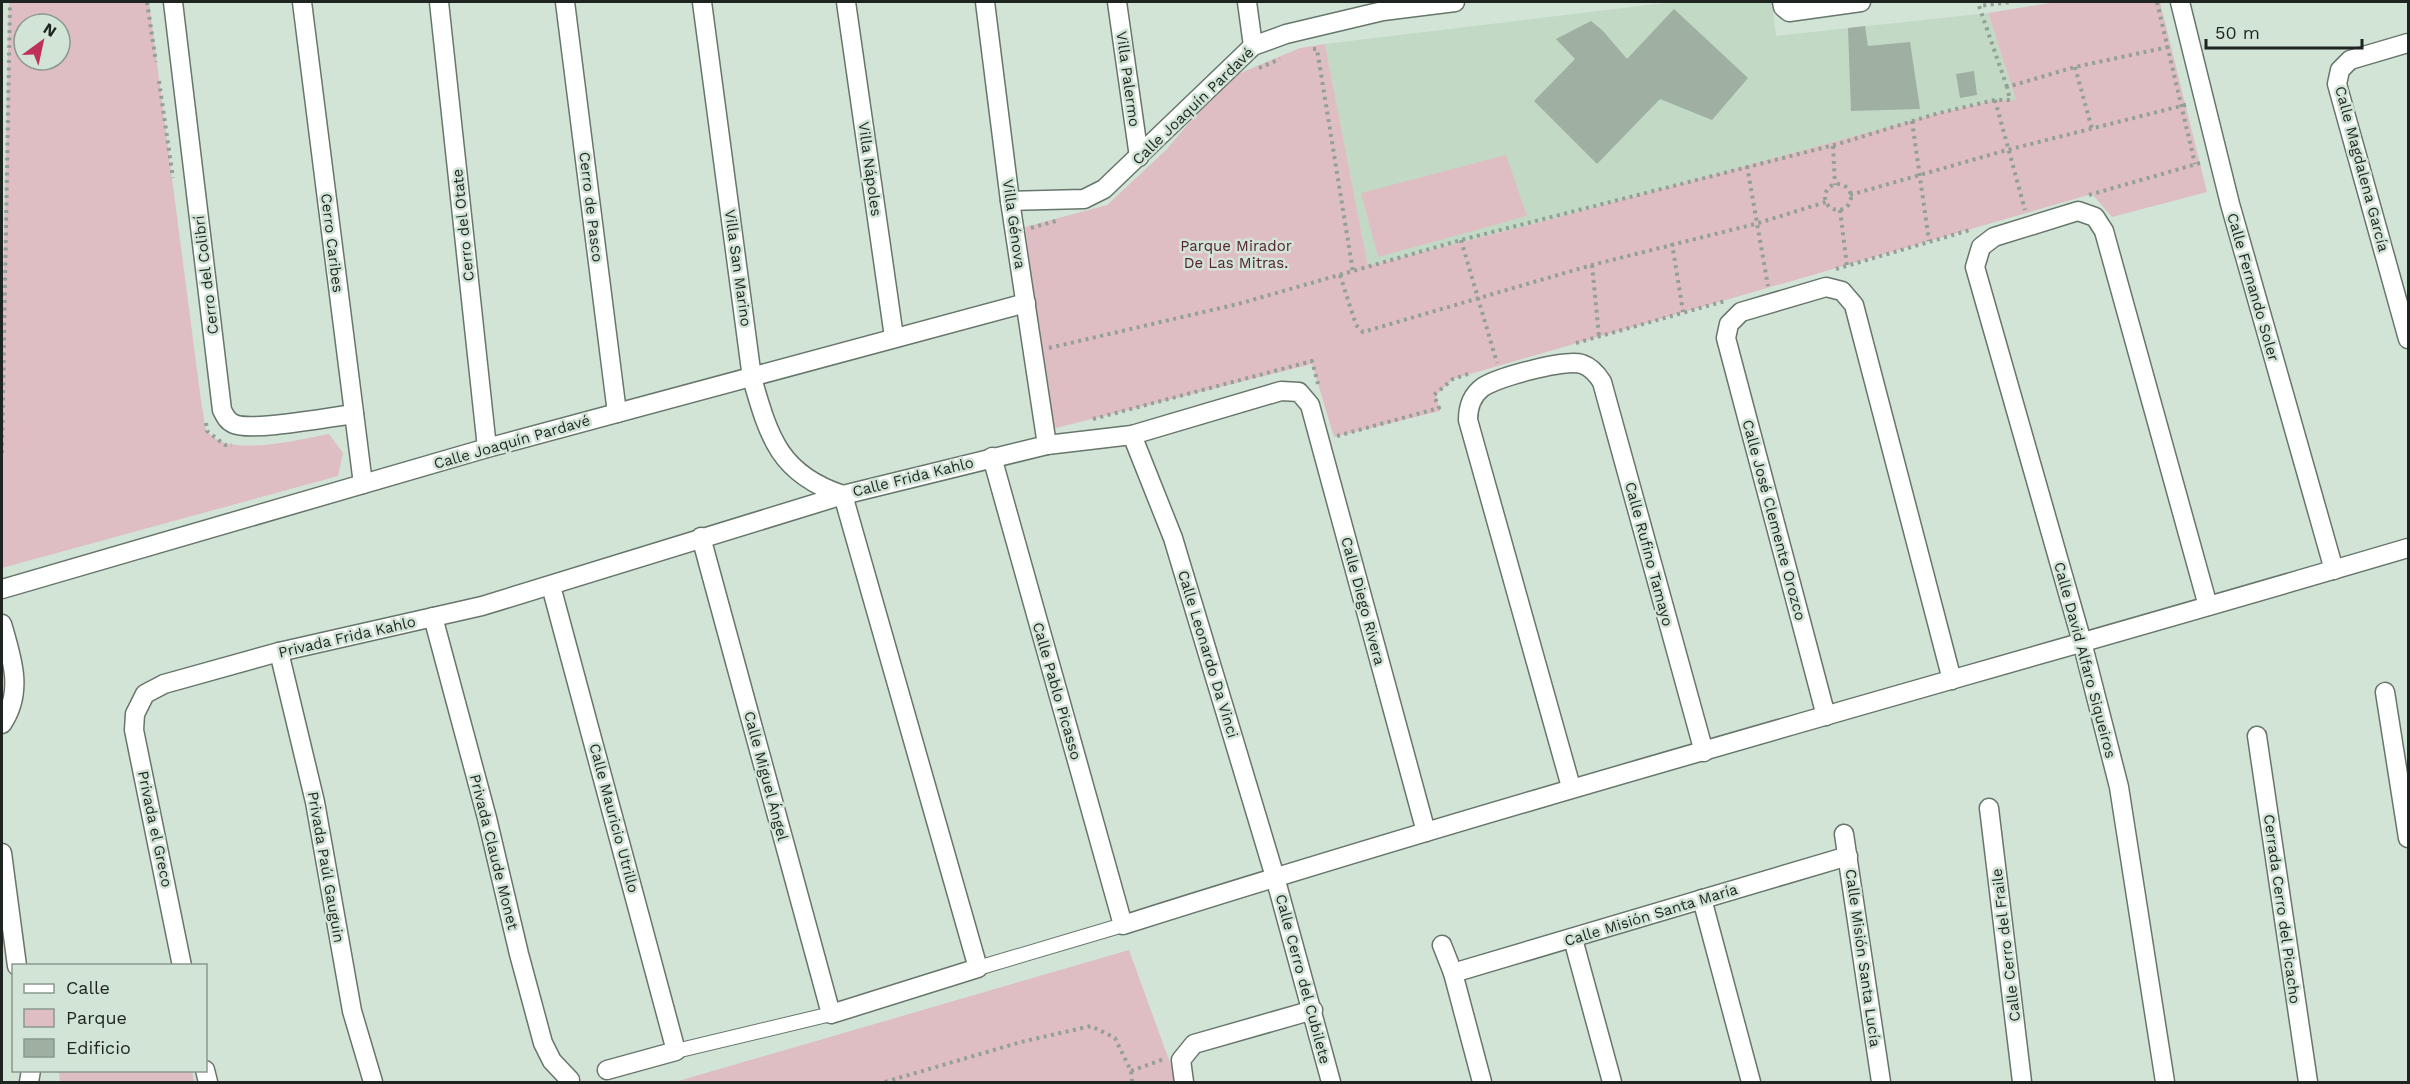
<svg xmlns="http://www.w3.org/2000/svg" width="2410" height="1084" font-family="'Work Sans',sans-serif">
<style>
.built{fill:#c2d9c6}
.green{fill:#dfbec3;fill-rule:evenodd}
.building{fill:#9fafa2}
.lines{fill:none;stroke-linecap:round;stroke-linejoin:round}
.pedestrian-casing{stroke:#67766a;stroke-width:16}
.minor-casing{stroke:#67766a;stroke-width:21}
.path{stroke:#92a095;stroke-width:4;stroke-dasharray:3 4.5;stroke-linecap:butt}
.pedestrian{stroke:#fff;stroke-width:14}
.minor{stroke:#fff;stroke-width:18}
.labels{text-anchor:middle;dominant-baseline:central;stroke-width:5;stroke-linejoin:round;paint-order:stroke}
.street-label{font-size:15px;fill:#1e2520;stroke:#d2e4d6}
.park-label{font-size:15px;fill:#55232d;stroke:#d2e4d6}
</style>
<rect width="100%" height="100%" fill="#d2e4d6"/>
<path class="built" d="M1673,2H1772L1776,36L1988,13L2016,100H1995L1939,113L1533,224L1368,266L1325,44Z"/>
<g class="green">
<path d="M9,2H149L202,408C204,414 204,426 207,431C226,459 301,439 329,434L343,453L338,476L2,568V359ZM24,24H60V60H24Z"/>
<path d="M2056,2H2160L2207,192L2112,217L2092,194L1453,379L1436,395L1440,411L1334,437L1312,364L1052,429L1025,227L1107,205L1166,150L1226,79L1300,48L1325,44L1368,266L1533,224L1939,113L1995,100H2016L1988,13Z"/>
<path d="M1506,155L1527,216L1378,257L1361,193Z"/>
<path d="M1129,950L1177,1082H675Z"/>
<path d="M59,1071H192L194,1082H60Z"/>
</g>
<g class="building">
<path d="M1674,9L1748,78L1712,120L1660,99L1597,164L1534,101L1575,59L1556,39L1591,21L1603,31L1627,59Z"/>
<path d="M1865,26L1868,46L1910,42L1920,109L1851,111L1848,28Z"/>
<path d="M1974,71L1977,95L1960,98L1956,74Z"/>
</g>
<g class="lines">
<g class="pedestrian-casing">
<g id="pedestrian">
<path d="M978,968L1123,925"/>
<path d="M676,1051L831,1014"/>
</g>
</g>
<g class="minor-casing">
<g id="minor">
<path d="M173,2L222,410C225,416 227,421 234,424C253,432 329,417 354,414"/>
<path d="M302,2L363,484"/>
<path d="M439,2L487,448"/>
<path d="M565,2L617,413"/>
<path d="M846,2L894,337"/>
<path d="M985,2L1010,201L1047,445"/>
<path d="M1117,2L1139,157"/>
<path d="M1247,2L1253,46"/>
<path d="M1782,2L1783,7L1789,12L1861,2"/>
<path d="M2180,2L2230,204L2334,570"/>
<path d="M2408,43L2350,60L2340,70L2337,84L2408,339"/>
<path d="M1010,201L1084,199L1104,189L1253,46L1286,34L1383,11L1455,2"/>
<path d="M1132,435L1173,538L1275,877L1331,1082"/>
<path d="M992,457L1123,925C1549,790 1980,674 2408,548"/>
<path d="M701,537L831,1014L978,968L843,495C779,474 769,437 752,378L702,2"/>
<path d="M551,586L676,1051L607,1070"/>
<path d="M2,589L487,448L1026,303"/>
<path d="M433,617L487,818L519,954L543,1043L552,1061L570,1080"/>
<path d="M2,624C12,658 24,692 2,724"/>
<path d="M279,652L315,802L352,1011L373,1082"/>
<path d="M2385,692L2408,838"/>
<path d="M1826,716L1726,338L1729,324L1741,312L1826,287L1842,291L1854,305L1952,680"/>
<path d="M2257,736L2308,1082"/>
<path d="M1571,787L1468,420C1468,407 1472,395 1483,387C1499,377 1564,359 1582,364C1591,367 1597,374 1602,382L1704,752"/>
<path d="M1989,808L2022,1082"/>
<path d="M1844,834L1881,1082"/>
<path d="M2,853L17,966"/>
<path d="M1702,899L1751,1082"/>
<path d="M1573,939L1612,1082"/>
<path d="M1442,945L1453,973L1482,1082"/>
<path d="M182,966L134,730L135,714L145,694L164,684L279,652L482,606L843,495L1047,445L1132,435L1281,391L1299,392L1310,405L1426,832"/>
<path d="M1453,973L1848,856"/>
<path d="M205,1070L208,1082"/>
<path d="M29,1082L31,1070"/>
<path d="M1184,1082L1181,1060L1194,1044L1313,1010"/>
<path d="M2165,1082L2119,787L2082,642L1975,267L1981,247L1994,237L2078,211L2095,217L2104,231L2208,606"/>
</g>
</g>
<g class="path">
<path d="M147,2L156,62"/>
<path d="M2157,2L2195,164"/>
<path d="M1313,49H1317L1353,272"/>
<path d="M2075,67L2092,129"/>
<path d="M1259,68L1280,59"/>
<path d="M159,81L173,178"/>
<path d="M2007,87L1979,6L2010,2"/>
<path d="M1995,100L2025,210"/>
<path d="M1912,121L1929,241"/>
<path d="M1833,146L1835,185"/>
<path d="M1747,166L1768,286"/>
<circle cx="1838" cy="197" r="13"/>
<path d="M1850,195L2007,150L2189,104"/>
<path d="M2089,195L2200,163"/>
<path d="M1840,210L1847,266"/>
<path d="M1031,228L1059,220"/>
<path d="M1461,240L1497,363"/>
<path d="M1672,243L1683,312"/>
<path d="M1592,265L1599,336"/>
<path d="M1836,269L1970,230"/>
<path d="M1340,275L1356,325L1363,332L1592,265L1755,224L1826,202"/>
<path d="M1576,343L1725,301"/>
<path d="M1049,348L1238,304L1461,240L1838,144L1939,113L1995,100H2010L2007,87L2075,67L2173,46"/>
<path d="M1093,419L1312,361L1318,384"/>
<path d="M206,423L207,431L225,445H232"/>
<path d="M1337,436L1439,408L1434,395L1453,379L1468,374"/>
<path d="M2,453L10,2"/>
<path d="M1131,1071L1164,1059"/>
<path d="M885,1082L1021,1042L1091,1026L1115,1038L1131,1071L1132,1082"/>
</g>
<use href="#pedestrian" class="pedestrian"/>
<use href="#minor" class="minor"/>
</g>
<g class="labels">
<g class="street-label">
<text transform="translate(1128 79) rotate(82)">Villa Palermo</text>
<text transform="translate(1193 106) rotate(-44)">Calle Joaquín Pardavé</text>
<text transform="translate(870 169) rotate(82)">Villa Nápoles</text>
<text transform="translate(2362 169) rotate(75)">Calle Magdalena García</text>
<text transform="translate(591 207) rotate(83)">Cerro de Pasco</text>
<text transform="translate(1014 224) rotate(82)">Villa Génova</text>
<text transform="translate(463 225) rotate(-96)">Cerro del Otate</text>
<text transform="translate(332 243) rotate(83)">Cerro Caribes</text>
<text transform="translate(738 268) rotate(82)">Villa San Marino</text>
<text transform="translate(206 275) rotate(-97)">Cerro del Colibrí</text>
<text transform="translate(2253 287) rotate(74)">Calle Fernando Soler</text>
<text transform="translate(512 442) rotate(-16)">Calle Joaquín Pardavé</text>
<text transform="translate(913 477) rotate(-14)">Calle Frida Kahlo</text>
<text transform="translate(1774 520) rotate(75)">Calle José Clemente Orozco</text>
<text transform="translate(1649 554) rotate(75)">Calle Rufino Tamayo</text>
<text transform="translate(1363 601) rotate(75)">Calle Diego Rivera</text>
<text transform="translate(347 637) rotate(-13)">Privada Frida Kahlo</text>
<text transform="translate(1208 654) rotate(73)">Calle Leonardo Da Vinci</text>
<text transform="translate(2085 660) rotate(75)">Calle David Alfaro Siqueiros</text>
<text transform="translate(1057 691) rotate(74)">Calle Pablo Picasso</text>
<text transform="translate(766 776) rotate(75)">Calle Miguel Ángel</text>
<text transform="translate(614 818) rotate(75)">Calle Mauricio Utrillo</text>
<text transform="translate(155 829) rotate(78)">Privada el Greco</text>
<text transform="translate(494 852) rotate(76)">Privada Claude Monet</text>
<text transform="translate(326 867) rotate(80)">Privada Paúl Gauguin</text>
<text transform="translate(2282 909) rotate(82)">Cerrada Cerro del Picacho</text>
<text transform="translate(1651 915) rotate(-17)">Calle Misión Santa María</text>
<text transform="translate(2006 945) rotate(-97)">Calle Cerro del Fraile</text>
<text transform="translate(1863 958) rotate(82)">Calle Misión Santa Lucía</text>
<text transform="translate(1303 979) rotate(75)">Calle Cerro del Cubilete</text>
</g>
<g class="park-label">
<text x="1236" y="246">Parque Mirador<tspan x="1236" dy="17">De Las Mitras.</tspan></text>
</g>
</g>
<rect width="2410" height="1084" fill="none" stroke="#1e2520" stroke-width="6"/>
<rect x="12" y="964" width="195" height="108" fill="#d2e4d6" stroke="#8a988d" stroke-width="1.5"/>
<rect x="24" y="984" width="30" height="9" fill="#ffffff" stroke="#8a988d" stroke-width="1.5"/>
<text x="66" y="994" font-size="18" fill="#1e2520">Calle</text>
<rect x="24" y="1009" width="30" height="18" fill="#dfbec3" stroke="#8a988d" stroke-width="1.5"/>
<text x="66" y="1024" font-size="18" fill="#1e2520">Parque</text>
<rect x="24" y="1039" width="30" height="18" fill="#9fafa2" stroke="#8a988d" stroke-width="1.5"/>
<text x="66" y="1054" font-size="18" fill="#1e2520">Edificio</text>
<g transform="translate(42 42) rotate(33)"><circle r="28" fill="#d2e4d6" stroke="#8a988d" stroke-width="1.5"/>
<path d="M0-4.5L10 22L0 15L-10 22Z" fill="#c03159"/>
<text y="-9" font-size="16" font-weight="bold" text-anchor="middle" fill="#1e2520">N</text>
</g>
<path d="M2206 39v9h156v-9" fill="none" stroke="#1e2520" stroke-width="3"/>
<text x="2215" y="39" font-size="18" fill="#1e2520" stroke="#d2e4d6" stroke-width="4.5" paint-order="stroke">50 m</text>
</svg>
